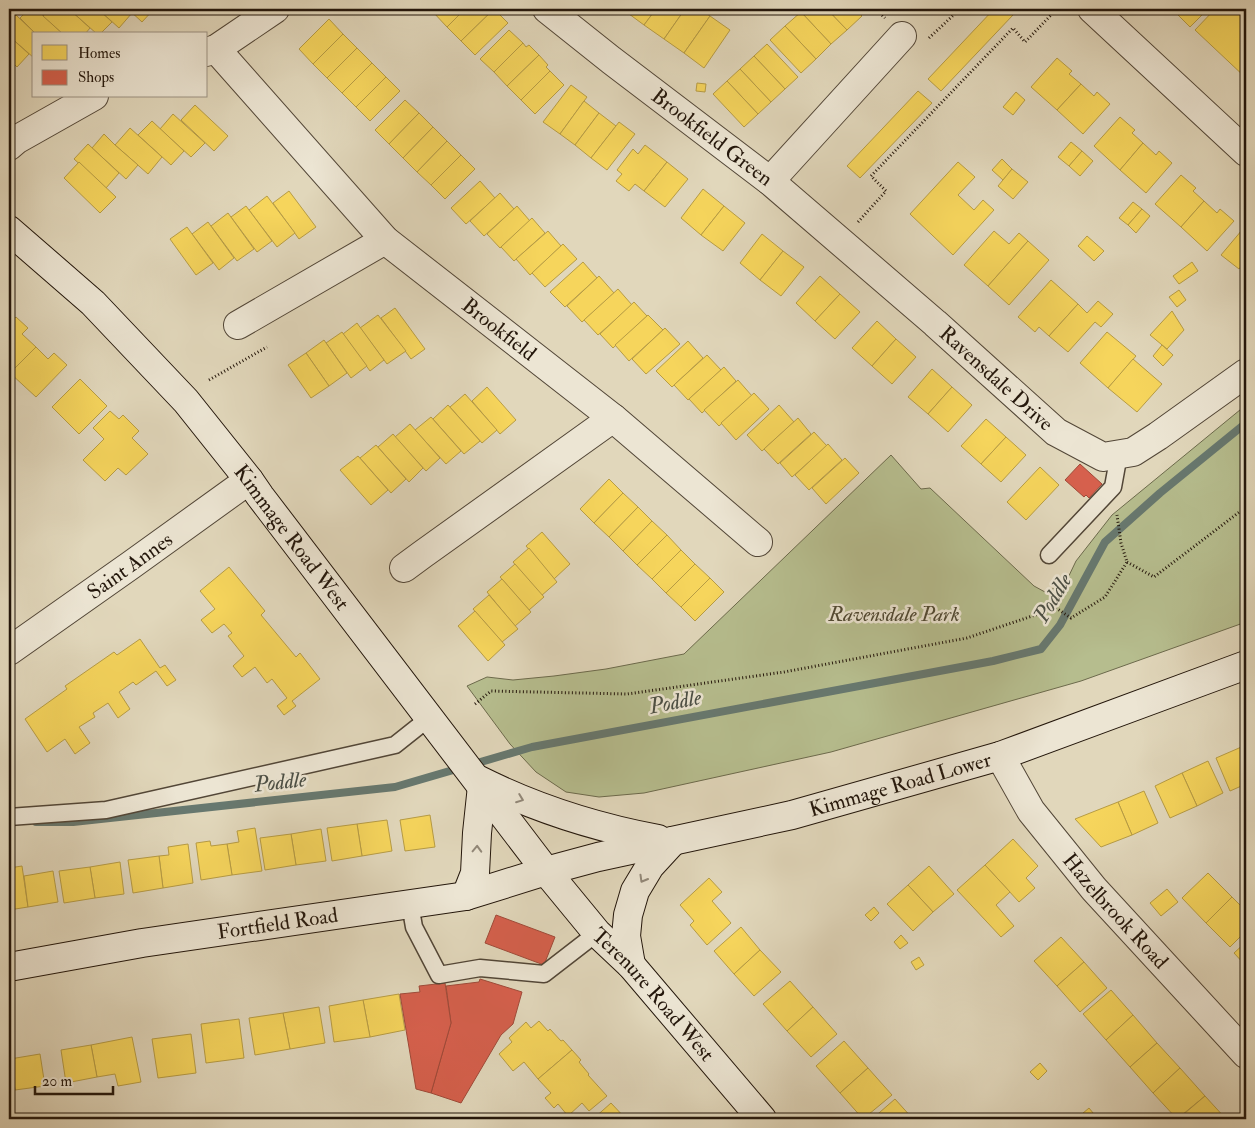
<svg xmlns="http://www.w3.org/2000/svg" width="1255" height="1128" font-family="'IM FELL Double Pica',serif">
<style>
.green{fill:#b6bd8e;stroke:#6c6a4c}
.homes{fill:#f6d55c;stroke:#b79c44}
.shops{fill:#d6604d;stroke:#a04a39}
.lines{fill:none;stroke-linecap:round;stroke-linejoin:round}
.stream{stroke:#67786f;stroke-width:8}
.lane-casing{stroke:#524637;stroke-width:19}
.street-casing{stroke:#524637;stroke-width:30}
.secondary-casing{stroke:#23160b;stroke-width:30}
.path{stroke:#23160b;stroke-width:3;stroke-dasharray:1 2.5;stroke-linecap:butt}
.lane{stroke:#ece5d3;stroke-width:16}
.street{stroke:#ece5d3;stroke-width:28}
.secondary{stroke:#ece5d3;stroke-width:28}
.oneway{stroke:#928879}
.labels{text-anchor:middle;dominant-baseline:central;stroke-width:5;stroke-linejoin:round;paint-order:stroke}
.street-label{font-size:21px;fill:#23160b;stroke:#ece5d3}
.park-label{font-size:21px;font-style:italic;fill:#4f4832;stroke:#ece5d3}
.water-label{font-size:22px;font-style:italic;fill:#4b4f45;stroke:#ece5d3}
</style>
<rect width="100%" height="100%" fill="#e1d7bb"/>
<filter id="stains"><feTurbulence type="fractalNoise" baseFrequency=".004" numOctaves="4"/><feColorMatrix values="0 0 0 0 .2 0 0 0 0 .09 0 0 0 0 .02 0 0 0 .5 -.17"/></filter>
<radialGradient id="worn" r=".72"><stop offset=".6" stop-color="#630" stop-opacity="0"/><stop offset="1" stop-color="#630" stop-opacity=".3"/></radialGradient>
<path class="green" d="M1246,405V622L1081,681L831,752L644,793L599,797L566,792L536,772L510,744L467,686L487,677L513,680L554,676L606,669L684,654L891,455L921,489L930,488L1034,586L1045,592L1065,584L1076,561L1112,515Z"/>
<g class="homes">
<path d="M29,9H36L63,34H36L20,18Z"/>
<path d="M49,9H69L90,28L85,34H63L43,16Z"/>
<path d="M69,9H98L112,22L100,34H97Z"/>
<path d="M98,9H128L132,13L119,28Z"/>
<path d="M128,9H154L142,22Z"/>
<path d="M437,9H465L447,27L433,12Z"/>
<path d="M465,9H488L491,12L461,41L447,27Z"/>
<path d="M494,9L508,23L475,55L461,41Z"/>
<path d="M626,9H656L644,25L625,11Z"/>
<path d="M656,9H685L664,39L644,25Z"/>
<path d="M685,9H700L710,16L684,53L664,39Z"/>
<path d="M804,9H827L847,30L831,44L801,12Z"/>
<path d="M827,9H855L862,16L847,30Z"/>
<path d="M994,9H1006L1013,15L941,91L928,79Z"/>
<path d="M1178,9H1208L1190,27L1175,12Z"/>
<path d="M1215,9H1243L1246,12V78L1195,30Z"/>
<path d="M801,12L831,44L816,59L785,26Z"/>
<path d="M16,15L36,34H34V58L9,36V22Z"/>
<path d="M710,16L730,30L704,68L684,53Z"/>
<path d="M329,19L343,34L313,64L299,49Z"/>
<path d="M785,26L816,59L801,73L770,40Z"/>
<path d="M509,30L523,43L494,72L480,59Z"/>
<path d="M343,34L357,48L327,78L313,64Z"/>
<path d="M9,36L29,54L17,67L9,59Z"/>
<path d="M523,43L526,47L529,45L539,55L507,86L494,72Z"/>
<path d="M767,44L798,77L785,89L754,56Z"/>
<path d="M357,48L372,63L342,93L327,78Z"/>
<path d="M539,55L548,65L546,67L550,71L521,100L507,86Z"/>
<path d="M754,56L785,89L771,102L740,69Z"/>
<path d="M1057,58L1072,71L1069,74L1081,84L1057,110L1031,87Z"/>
<path d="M372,63L386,77L356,107L342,93Z"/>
<path d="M740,69L771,102L758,114L727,81Z"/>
<path d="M550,71L564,85L535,114L521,100Z"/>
<path d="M386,77L400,91L370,121L356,107Z"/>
<path d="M727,81L758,114L744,127L713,94Z"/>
<path d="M697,83L706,84L705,92L696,91Z"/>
<path d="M1081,84L1094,96L1097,92L1110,104L1083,134L1057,110Z"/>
<path d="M571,85L587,97L560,134L543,122Z"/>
<path d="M918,91L932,103L860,178L847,166Z"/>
<path d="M1016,92L1025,100L1013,115L1003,107Z"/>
<path d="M405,100L419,113L389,144L375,130Z"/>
<path d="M584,101L599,113L575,145L560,134Z"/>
<path d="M195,105L228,136L214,151L181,120Z"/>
<path d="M419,113L433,127L403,158L389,144Z"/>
<path d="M599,113L616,126L591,158L575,145Z"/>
<path d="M173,114L205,143L191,157L160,129Z"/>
<path d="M1120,117L1135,130L1132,133L1143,143L1120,170L1094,146Z"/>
<path d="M152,121L184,151L171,165L138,135Z"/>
<path d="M619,122L635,134L607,170L591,158Z"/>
<path d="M433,127L447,141L417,172L403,158Z"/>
<path d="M130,128L162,157L148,174L115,145Z"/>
<path d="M104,134L115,145L138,165L126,179L92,148Z"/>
<path d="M447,141L461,155L431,185L417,172Z"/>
<path d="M1071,142L1082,151L1069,166L1058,157Z"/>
<path d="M1143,143L1156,155L1159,151L1172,163L1146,193L1120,170Z"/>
<path d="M88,144L119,173L106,188L74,159Z"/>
<path d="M645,145L667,162L644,191L635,184L629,191L616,181L622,174L617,170L633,149L638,154Z"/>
<path d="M1082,151L1093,161L1080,176L1069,166Z"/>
<path d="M461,155L475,169L445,199L431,185Z"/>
<path d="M1002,159L1012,169L1003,180L992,170Z"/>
<path d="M79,162L116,197L100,213L64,178Z"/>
<path d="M667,162L688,179L665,207L644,191Z"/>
<path d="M958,162L975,177L958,195L974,210L983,200L994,210L953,255L910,214Z"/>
<path d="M1012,169L1028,182L1013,199L998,186Z"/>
<path d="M1181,175L1196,188L1193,191L1204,201L1181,227L1155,204Z"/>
<path d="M480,181L495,198L466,224L451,208Z"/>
<path d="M703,189L724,206L701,235L681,218Z"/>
<path d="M289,191L316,227L299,239L273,203Z"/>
<path d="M500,193L514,209L484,236L470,221Z"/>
<path d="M267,196L295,233L277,247L249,210Z"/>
<path d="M1204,201L1217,213L1220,209L1234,221L1207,251L1181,227Z"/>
<path d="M1133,202L1142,209L1128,225L1119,218Z"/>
<path d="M246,206L272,241L257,252L231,217Z"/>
<path d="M517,206L530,221L500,248L487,234Z"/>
<path d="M724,206L745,223L723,251L701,235Z"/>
<path d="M1142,209L1150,216L1136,233L1128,225Z"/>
<path d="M228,213L254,249L237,261L211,226Z"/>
<path d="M532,218L545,233L514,261L501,247Z"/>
<path d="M208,222L234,258L219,270L192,234Z"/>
<path d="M187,227L213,263L196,275L170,239Z"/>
<path d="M1242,230L1246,234V260L1239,269L1221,255Z"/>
<path d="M548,231L561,246L530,275L516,259Z"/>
<path d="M994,231L1009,244L1019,233L1028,241L988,286L964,265Z"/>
<path d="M762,234L783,251L760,280L740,263Z"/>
<path d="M1087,236L1104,251L1094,261L1078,246Z"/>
<path d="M1028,241L1049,260L1009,305L988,286Z"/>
<path d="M563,244L577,259L545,287L532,273Z"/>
<path d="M783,251L804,267L781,296L760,280Z"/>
<path d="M583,262L597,278L565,307L550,292Z"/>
<path d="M1192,262L1198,271L1179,284L1173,276Z"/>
<path d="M599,276L614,293L582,322L567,306Z"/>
<path d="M820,276L840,294L815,321L796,303Z"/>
<path d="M1051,280L1078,304L1049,336L1039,327L1035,332L1018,317Z"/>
<path d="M618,289L632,305L598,335L584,320Z"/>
<path d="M1179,290L1186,300L1177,307L1169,297Z"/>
<path d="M840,294L860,312L835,339L815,321Z"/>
<path d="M1098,301L1113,314L1101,327L1095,322L1068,352L1049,336L1078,304L1087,313Z"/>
<path d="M634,302L647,316L613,348L600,334Z"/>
<path d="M395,308L425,349L411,359L381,318Z"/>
<path d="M1172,311L1184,330L1167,349L1150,335Z"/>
<path d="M378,315L406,351L387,364L360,328Z"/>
<path d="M648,315L663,330L629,361L615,345Z"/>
<path d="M16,317L28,328L22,334L36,347L9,375V324Z"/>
<path d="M877,321L896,339L872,366L852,348Z"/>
<path d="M357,323L384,360L370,371L343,334Z"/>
<path d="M665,328L680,344L646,374L632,359Z"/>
<path d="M342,332L367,366L351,378L326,343Z"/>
<path d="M1107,332L1136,356L1108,388L1080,363Z"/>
<path d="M896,339L916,357L892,384L872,366Z"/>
<path d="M324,340L347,373L329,386L306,353Z"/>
<path d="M688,341L703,358L672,387L656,371Z"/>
<path d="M1162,345L1173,355L1163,366L1153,356Z"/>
<path d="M36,347L48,359L54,353L67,365L36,397L10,373Z"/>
<path d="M306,353L329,386L311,398L288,365Z"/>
<path d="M707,355L721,370L688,400L674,385Z"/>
<path d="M1133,359L1162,384L1137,412L1108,388Z"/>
<path d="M724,367L736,381L702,413L689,399Z"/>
<path d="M932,369L952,387L928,414L908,397Z"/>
<path d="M80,379L107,406L79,434L52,407Z"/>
<path d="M738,380L752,396L719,426L704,410Z"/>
<path d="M487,387L516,420L500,434L472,401Z"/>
<path d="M952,387L972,405L948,432L928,414Z"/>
<path d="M754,393L769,409L736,440L721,423Z"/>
<path d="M465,394L497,430L482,443L450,407Z"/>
<path d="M448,405L480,441L464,454L433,419Z"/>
<path d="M779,405L794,422L762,451L747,435Z"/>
<path d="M110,411L119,419L123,415L139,431L132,438L148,454L126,475L118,468L105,481L83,460L104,439L93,428Z"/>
<path d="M431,417L461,451L446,464L415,430Z"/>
<path d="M798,418L811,434L778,464L764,449Z"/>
<path d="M986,419L1006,437L981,464L961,446Z"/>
<path d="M410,424L440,458L426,471L395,437Z"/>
<path d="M814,432L827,446L792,477L780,463Z"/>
<path d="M393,434L423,468L409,482L378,447Z"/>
<path d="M1006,437L1026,455L1001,482L981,464Z"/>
<path d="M828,444L842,460L809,490L795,475Z"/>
<path d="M376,445L406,479L391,493L360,458Z"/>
<path d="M358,456L388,490L371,505L340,470Z"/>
<path d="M845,458L859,473L826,504L812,488Z"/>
<path d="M1040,467L1059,485L1026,520L1007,502Z"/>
<path d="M609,479L623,493L594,523L580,509Z"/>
<path d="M623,493L638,507L609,537L594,523Z"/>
<path d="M638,507L652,521L623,551L609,537Z"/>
<path d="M652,521L667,535L637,565L623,551Z"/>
<path d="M542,532L570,564L554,579L526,546Z"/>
<path d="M667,535L681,550L652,579L637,565Z"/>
<path d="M529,548L557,582L541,596L513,562Z"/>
<path d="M681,550L695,564L666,593L652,579Z"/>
<path d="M515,564L544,597L529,610L500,577Z"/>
<path d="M695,564L710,578L681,607L666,593Z"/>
<path d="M229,567L265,611L261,615L296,657L300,653L320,679L292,701L296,706L284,715L277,706L287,698L272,679L267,683L255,667L242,677L233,666L244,656L228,636L232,633L224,624L212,633L201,620L215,609L200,591Z"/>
<path d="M710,578L724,592L695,621L681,607Z"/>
<path d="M502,579L531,612L515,626L487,592Z"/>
<path d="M489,595L518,629L502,642L473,609Z"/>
<path d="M475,611L505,645L488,661L458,626Z"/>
<path d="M140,639L160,668L165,665L176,680L167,686L156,671L136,685L133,682L119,692L130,709L118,718L108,703L93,713L95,717L79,727L90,743L75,754L65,739L47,752L25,719L67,689L65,686L114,652L117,655Z"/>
<path d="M1246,745V784L1230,791L1216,758Z"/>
<path d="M1208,761L1223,793L1197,806L1182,773Z"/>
<path d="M1182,773L1197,806L1170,818L1155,786Z"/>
<path d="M1144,791L1158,823L1132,835L1118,802Z"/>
<path d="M1118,802L1132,835L1101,847L1075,819Z"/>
<path d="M430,815L435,847L405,851L400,820Z"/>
<path d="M387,820L392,851L362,856L357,824Z"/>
<path d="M357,824L362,856L332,861L327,828Z"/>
<path d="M255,828L262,871L232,875L227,844L239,842L237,831Z"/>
<path d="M321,829L326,861L296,865L291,834Z"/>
<path d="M291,834L296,865L265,870L260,838Z"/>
<path d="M1013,839L1038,866L1026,878L1035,888L1019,902L985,865Z"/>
<path d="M210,841L211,846L227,844L232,875L201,880L196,843Z"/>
<path d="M188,844L193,883L163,888L159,856L169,855L168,847Z"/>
<path d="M159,856L163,888L133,893L128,860Z"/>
<path d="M120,862L124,894L95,898L90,867Z"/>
<path d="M985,865L1010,892L996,905L1014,926L1001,937L957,890Z"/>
<path d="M22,866L28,907L9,910V868Z"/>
<path d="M929,866L954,894L933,912L908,885Z"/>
<path d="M90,867L95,898L64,903L59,871Z"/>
<path d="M53,871L58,902L28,907L24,876Z"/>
<path d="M1208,873L1232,897L1206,923L1182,898Z"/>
<path d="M709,878L722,892L712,901L731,923L707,945L690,925L694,921L680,905Z"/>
<path d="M908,885L933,912L913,931L887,904Z"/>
<path d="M1167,889L1178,902L1161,916L1150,903Z"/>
<path d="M1232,897L1246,911V931L1230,947L1206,923Z"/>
<path d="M874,907L879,913L871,921L865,915Z"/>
<path d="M741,927L760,950L734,974L714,951Z"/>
<path d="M901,935L908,943L900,949L894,942Z"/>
<path d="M1061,937L1084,962L1057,986L1034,961Z"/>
<path d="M1246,942V966L1234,953Z"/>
<path d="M760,950L781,972L754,996L734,974Z"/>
<path d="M919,957L924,965L916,970L911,962Z"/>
<path d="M1084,962L1107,988L1080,1012L1057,986Z"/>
<path d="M790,981L813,1007L787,1031L763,1004Z"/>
<path d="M1111,990L1133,1015L1106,1040L1083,1014Z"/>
<path d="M399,994L405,1030L370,1037L363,1000Z"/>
<path d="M363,1000L370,1037L334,1042L329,1006Z"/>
<path d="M319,1007L325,1043L290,1049L283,1013Z"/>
<path d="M813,1007L837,1034L811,1057L787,1031Z"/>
<path d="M283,1013L290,1049L255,1055L249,1018Z"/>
<path d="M1133,1015L1157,1043L1130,1067L1106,1040Z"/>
<path d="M239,1019L244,1058L206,1063L201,1024Z"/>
<path d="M539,1021L548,1031L550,1029L561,1041L563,1040L572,1050L538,1079L524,1062L513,1071L499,1054L512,1042L509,1038L526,1022L531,1028Z"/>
<path d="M191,1034L196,1073L158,1078L152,1039Z"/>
<path d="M132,1037L141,1082L118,1086L115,1074L97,1077L91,1045Z"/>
<path d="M844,1041L868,1068L840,1093L816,1066Z"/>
<path d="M1157,1043L1180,1068L1153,1093L1130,1067Z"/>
<path d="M91,1045L97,1077L66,1083L61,1050Z"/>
<path d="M572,1050L581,1060L579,1062L589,1074L588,1075L607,1096L589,1111L582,1103L568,1116L558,1104L554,1108L545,1098L551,1093L538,1079Z"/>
<path d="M40,1054L45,1086L15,1090L10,1059Z"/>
<path d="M9,1059H10L15,1090L9,1091Z"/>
<path d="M1040,1063L1047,1071L1038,1080L1030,1072Z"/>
<path d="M868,1068L892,1095L863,1119L840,1093Z"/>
<path d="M1180,1068L1205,1096L1177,1119L1153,1093Z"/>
<path d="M1205,1096L1226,1119H1178Z"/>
<path d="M895,1099L913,1119H872Z"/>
<path d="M611,1103L626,1119H593Z"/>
<path d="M1089,1108L1098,1119H1076Z"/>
</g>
<g class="shops">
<path d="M1080,464L1102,484L1089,498L1086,495L1084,497L1065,480Z"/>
<path d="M496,915L555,937L544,965L485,943Z"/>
<path d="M480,979L522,992L513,1024L501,1035L461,1103L431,1093L451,1023L446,986L479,982Z"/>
<path d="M445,983L451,1023L431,1093L416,1089L400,994L420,992L419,986Z"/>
</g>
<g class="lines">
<path class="stream" d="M36,822H73L395,787L532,747L993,661L1041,649L1060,625L1105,542L1160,493L1246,423"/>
<g class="lane-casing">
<g id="lane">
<path d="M1049,555L1113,487L1119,454"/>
<path d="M9,817L106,810L395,745L429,718"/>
<path d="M410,904L414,927L439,975L480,968L544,974L597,933"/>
</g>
</g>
<g class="street-casing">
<g id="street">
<path id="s1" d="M547,9L611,60L770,181L935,323L1056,432L1103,457L1133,452L1158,436L1246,373"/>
<path d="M1092,9L1246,152"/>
<path id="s2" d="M216,49L385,240L613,418L758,542"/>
<path d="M206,52L216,49L275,9"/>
<path d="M9,146L16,140L94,96"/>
<path d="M770,181L902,36"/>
<path d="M238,325L385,240"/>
<path d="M404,568L423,554L613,418"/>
<path id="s3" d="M9,651L131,565L249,480"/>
<path id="s4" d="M1000,756L1031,811L1094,889L1246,1054"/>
</g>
</g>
<g class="secondary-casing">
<g id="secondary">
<path id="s5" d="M9,230L93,303L186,401L249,480L260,496L546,871L597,933L631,965L762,1119"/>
<path d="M479,780C537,809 594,827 658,839"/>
<path d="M466,896L475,873L477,833L482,786"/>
<path d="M631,965L626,936L628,915L635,891L650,866L673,841"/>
<path id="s6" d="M9,967L142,943L466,896L546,871L598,857L792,815L1000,756L1246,665"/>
</g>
</g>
<g class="path">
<path d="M880,9V13L885,18"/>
<path d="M929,38L960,9"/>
<path d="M858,222L886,191L871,176L1013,28L1025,42L1057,9"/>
<path d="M209,380L267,347"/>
<path d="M1127,562L1154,577L1246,507"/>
<path d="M475,704L491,691L627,694L784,672L967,638L1056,608L1071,618L1105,597L1127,562L1121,543L1117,515"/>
</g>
<use href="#lane" class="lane"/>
<use href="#street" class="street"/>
<use href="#secondary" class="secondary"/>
</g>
<defs><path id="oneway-chevron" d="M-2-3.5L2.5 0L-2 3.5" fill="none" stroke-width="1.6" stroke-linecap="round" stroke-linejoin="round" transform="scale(1.25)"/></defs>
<g class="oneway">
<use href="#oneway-chevron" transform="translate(520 799) rotate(21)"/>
<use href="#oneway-chevron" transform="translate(477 849) rotate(-88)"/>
<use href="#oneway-chevron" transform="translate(643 879) rotate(120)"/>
</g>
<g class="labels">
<g class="street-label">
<text stroke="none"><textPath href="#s1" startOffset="209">Brookfield Green</textPath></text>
<text stroke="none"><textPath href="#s2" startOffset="400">Brookfield</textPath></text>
<text stroke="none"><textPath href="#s1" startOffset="582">Ravensdale Drive</textPath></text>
<text stroke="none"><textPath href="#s5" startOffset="419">Kimmage Road West</textPath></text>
<text stroke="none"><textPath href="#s3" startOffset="148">Saint Annes</textPath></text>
<text stroke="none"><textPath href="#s6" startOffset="911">Kimmage Road Lower</textPath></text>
<text stroke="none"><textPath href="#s4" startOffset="194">Hazelbrook Road</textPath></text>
<text stroke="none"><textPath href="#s6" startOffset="272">Fortfield Road</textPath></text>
<text stroke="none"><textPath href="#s5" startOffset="1002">Terenure Road West</textPath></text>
</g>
<g class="park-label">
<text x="894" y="614">Ravensdale Park</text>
</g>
<g class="water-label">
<text transform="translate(1053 598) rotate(-59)">Poddle</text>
<text transform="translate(675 702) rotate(-11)">Poddle</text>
<text transform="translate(280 782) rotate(-6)">Poddle</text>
</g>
</g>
<rect width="1255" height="1128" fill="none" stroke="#e1d7bb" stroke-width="30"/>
<rect x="10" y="10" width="1235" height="1108" fill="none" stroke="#23160b" stroke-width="2.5"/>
<rect x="15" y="15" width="1225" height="1098" fill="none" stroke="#23160b"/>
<rect x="32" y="32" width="175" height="65" fill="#ece5d3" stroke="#9c9283"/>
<rect x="42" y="45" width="25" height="15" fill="#f6d55c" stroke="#9c9283"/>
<text x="78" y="58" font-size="15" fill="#23160b">Homes</text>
<rect x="42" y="70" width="25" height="15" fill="#d6604d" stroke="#9c9283"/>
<text x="78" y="82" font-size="15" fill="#23160b">Shops</text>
<path d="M35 1086v8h78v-8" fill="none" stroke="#23160b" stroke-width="2.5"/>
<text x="42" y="1086" font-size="15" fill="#23160b" stroke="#ece5d3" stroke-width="4" paint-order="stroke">20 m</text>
<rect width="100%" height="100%" filter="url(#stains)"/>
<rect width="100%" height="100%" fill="url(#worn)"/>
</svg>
